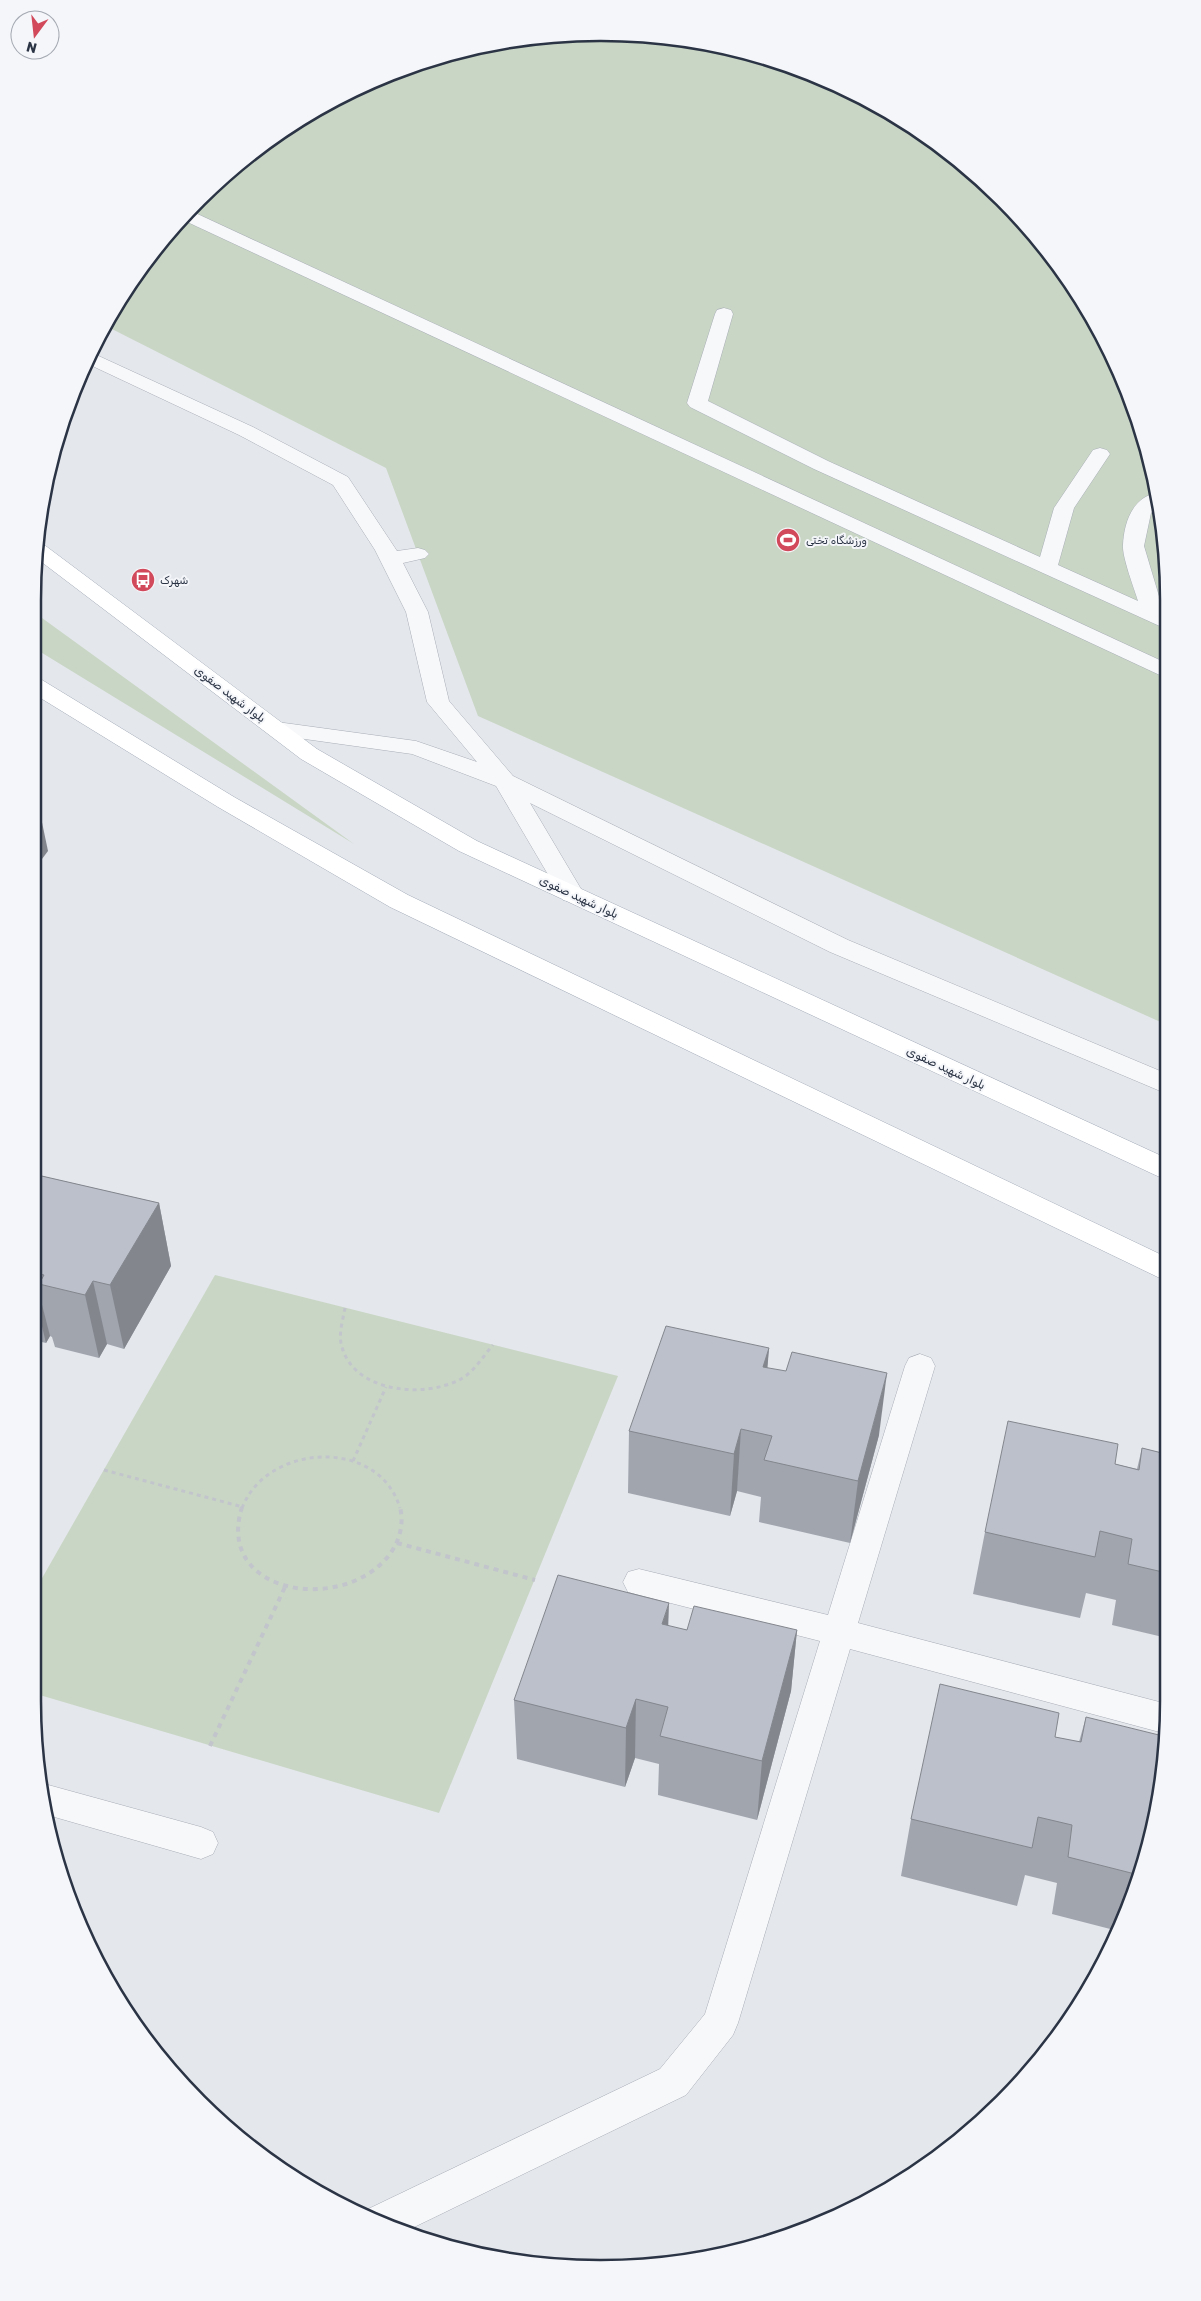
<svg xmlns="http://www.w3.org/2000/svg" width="1201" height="2301" font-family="Rubik,'Noto Sans Arabic',sans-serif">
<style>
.green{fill:#c9d6c5}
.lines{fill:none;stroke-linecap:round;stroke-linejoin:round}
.minor-casing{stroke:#a9aeb7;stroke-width:1}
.major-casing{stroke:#a3abb8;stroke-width:1}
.path-far1{stroke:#c2c5cb;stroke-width:3;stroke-dasharray:4 4;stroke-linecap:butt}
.path{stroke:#c2c5cb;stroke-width:4;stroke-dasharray:5 5;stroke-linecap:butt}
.minor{fill:#f7f8fa;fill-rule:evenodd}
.major{fill:#fff;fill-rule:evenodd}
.wall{fill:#a1a5ae}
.shaded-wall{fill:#83868d}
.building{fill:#bbc0ca;stroke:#83868d}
.labels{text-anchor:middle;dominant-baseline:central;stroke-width:4;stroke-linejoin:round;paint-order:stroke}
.far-poi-label{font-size:11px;fill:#2b3445;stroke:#f4f6f9;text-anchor:start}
.street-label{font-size:12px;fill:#2b3445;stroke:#f4f6f9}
.rim{fill:none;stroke:#2b3445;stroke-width:2.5}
</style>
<rect width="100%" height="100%" fill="#e4e7ec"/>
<g class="green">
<path d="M638,34L748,52L852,91L975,173L1051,255L1125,383L1164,526L1165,1024L478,716L386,468L106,326L150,254L226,173L317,108L418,63L527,37Z"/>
<path d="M34,612L42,618L354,844L34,648Z"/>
<path d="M215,1275L618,1376L439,1813L33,1693V1594Z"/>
</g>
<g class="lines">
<g class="minor-casing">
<g id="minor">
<path d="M191,211L1164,662V677L183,220Z"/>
<path d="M724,308L731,310L733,314L708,401L828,461L1040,557L1054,508L1093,450L1100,448L1107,450L1110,454L1074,508L1058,565L1138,601C1134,588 1122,557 1123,545C1124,523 1132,499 1155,493L1158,507L1151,513L1144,546L1164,613V628L814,469L690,407L687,403L715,314L717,310Z"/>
<path d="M90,352L253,427L348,477L397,551L418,548L425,550L429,554L425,558L403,563L428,612L449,701L513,776L848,940L1165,1073V1093L830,952L530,803L584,894L581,900L572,902L563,900L496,786L412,754L269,734L265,729L269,724L277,722L416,741L477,762L427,702L406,612L375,550L333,485L239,435L86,363Z"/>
<path d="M920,1354L931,1358L935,1366L858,1623L1167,1704V1734L850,1649L738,2023L733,2035L686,2095L404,2232L383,2225L364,2215L366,2210L660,2069L705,2014L820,1641L639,1595L628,1592L623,1582L628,1572L639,1569L828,1615L905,1366L909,1358Z"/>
<path d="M41,1783L201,1827L213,1832L218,1843L213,1854L201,1859L44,1814Z"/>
</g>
</g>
<g class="major-casing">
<g id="major">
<path d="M37,542L43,544L317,749L477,841L1166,1158V1180L459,851L301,759L35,557Z"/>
<path d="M34,678L42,680L234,797L408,895L1166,1257V1281L390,907L218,807L34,694Z"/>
</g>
</g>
<g class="path-far1">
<path d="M345,1308C343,1319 339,1332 341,1343C351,1393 424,1399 461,1379C475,1371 483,1356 493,1345"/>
<path d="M353,1461L386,1387"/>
<path d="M104,1470L243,1507"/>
<path d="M242,1508C267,1443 379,1437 400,1508"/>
</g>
<g class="path">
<path d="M242,1507C214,1595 344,1615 390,1554C400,1540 404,1524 400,1507"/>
<path d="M397,1543L535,1580"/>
<path d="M210,1746L285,1587"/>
</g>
<use href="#minor" class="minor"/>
<use href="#major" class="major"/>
</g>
<g class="wall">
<path d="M33,1174L159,1203L171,1266L124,1349L107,1344L99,1358L55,1347L52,1337L50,1336L46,1343L33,1340Z"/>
<path d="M769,1348L767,1368L879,1435L850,1543L759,1522L761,1497L737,1491L730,1516L628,1493L629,1431Z"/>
<path d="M1142,1448L1166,1454L1167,1638L1112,1625L1116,1600L1086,1593L1080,1618L973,1594L985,1532L1115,1464L1137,1469Z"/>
<path d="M668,1626L687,1630H797L791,1691L757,1820L658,1795L659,1764L635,1758L625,1787L517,1759L514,1700Z"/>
<path d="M1086,1717L1149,1847L1118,1931L1052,1914L1057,1883L1025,1875L1017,1906L901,1876L911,1819L1055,1737L1079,1742Z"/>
</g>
<g class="shaded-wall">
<path d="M39,808L48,851L33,871V816Z"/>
<path d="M159,1203L171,1266L124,1349L110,1285Z"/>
<path d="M34,1273L50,1336L46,1343L33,1290V1275Z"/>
<path d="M93,1281L107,1344L99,1358L85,1295Z"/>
<path d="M769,1348L764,1411L763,1367Z"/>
<path d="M887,1373L879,1435L850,1543L858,1481Z"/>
<path d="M741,1429L737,1491L730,1516L734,1454Z"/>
<path d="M669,1603L667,1663L662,1624Z"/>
<path d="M797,1630L791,1691L757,1820L762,1761Z"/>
<path d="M636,1699L635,1758L625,1787L626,1728Z"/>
</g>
<g class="building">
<path d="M33,807L39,808L33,816Z"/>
<path d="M33,1174L159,1203L110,1285L93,1281L85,1295L39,1284L44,1275L34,1273L33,1275Z"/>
<path d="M666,1326L769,1348L763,1367L786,1371L792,1352L887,1373L858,1481L764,1460L772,1436L741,1429L734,1454L629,1431Z"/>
<path d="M1008,1421L1118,1444L1115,1464L1139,1470L1142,1448L1166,1454L1167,1573L1128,1564L1132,1539L1100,1531L1095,1557L985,1532Z"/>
<path d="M558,1575L669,1603L662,1624L687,1630L694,1606L797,1630L762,1761L660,1736L668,1707L636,1699L626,1728L514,1700Z"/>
<path d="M940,1684L1059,1713L1055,1737L1081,1742L1086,1717L1167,1737L1149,1847L1139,1875L1068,1857L1072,1825L1038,1817L1032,1848L911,1819Z"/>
</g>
<defs>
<g id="stadium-disc" transform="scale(1.25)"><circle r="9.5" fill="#d1495b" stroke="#f4f6f9"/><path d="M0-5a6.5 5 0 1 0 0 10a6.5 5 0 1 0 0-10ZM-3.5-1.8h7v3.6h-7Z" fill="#fff"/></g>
<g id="bus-disc" transform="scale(1.25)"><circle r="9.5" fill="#d1495b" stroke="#f4f6f9"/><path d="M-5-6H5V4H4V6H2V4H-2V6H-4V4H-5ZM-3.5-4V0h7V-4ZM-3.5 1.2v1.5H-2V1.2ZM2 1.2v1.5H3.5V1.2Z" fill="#fff"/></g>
</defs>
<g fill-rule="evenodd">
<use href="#stadium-disc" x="788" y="540"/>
<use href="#bus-disc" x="143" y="580"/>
</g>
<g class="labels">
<g class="far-poi-label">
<text x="806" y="540">ورزشگاه تختی</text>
<text x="160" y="580">شهرک</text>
</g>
<g class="street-label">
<text transform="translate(230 694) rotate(37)">بلوار شهید صفوی</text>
<text transform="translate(579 897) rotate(25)">بلوار شهید صفوی</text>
<text transform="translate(946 1068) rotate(25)">بلوار شهید صفوی</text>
</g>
</g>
<path d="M0 0H1201V2301H0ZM600 41H601A559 559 0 0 1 1160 600V1701A559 559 0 0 1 601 2260H600A559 559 0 0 1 41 1701V600A559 559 0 0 1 600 41Z" fill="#f4f6f9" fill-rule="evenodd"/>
<path class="rim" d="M600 41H601A559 559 0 0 1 1160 600V1701A559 559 0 0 1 601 2260H600A559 559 0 0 1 41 1701V600A559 559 0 0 1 600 41Z"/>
<g transform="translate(35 35) rotate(195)"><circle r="24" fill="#f4f6f9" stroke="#a4a8b1"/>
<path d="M0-4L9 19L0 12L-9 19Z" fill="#d1495b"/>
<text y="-8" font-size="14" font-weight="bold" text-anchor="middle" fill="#2b3445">N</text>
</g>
</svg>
